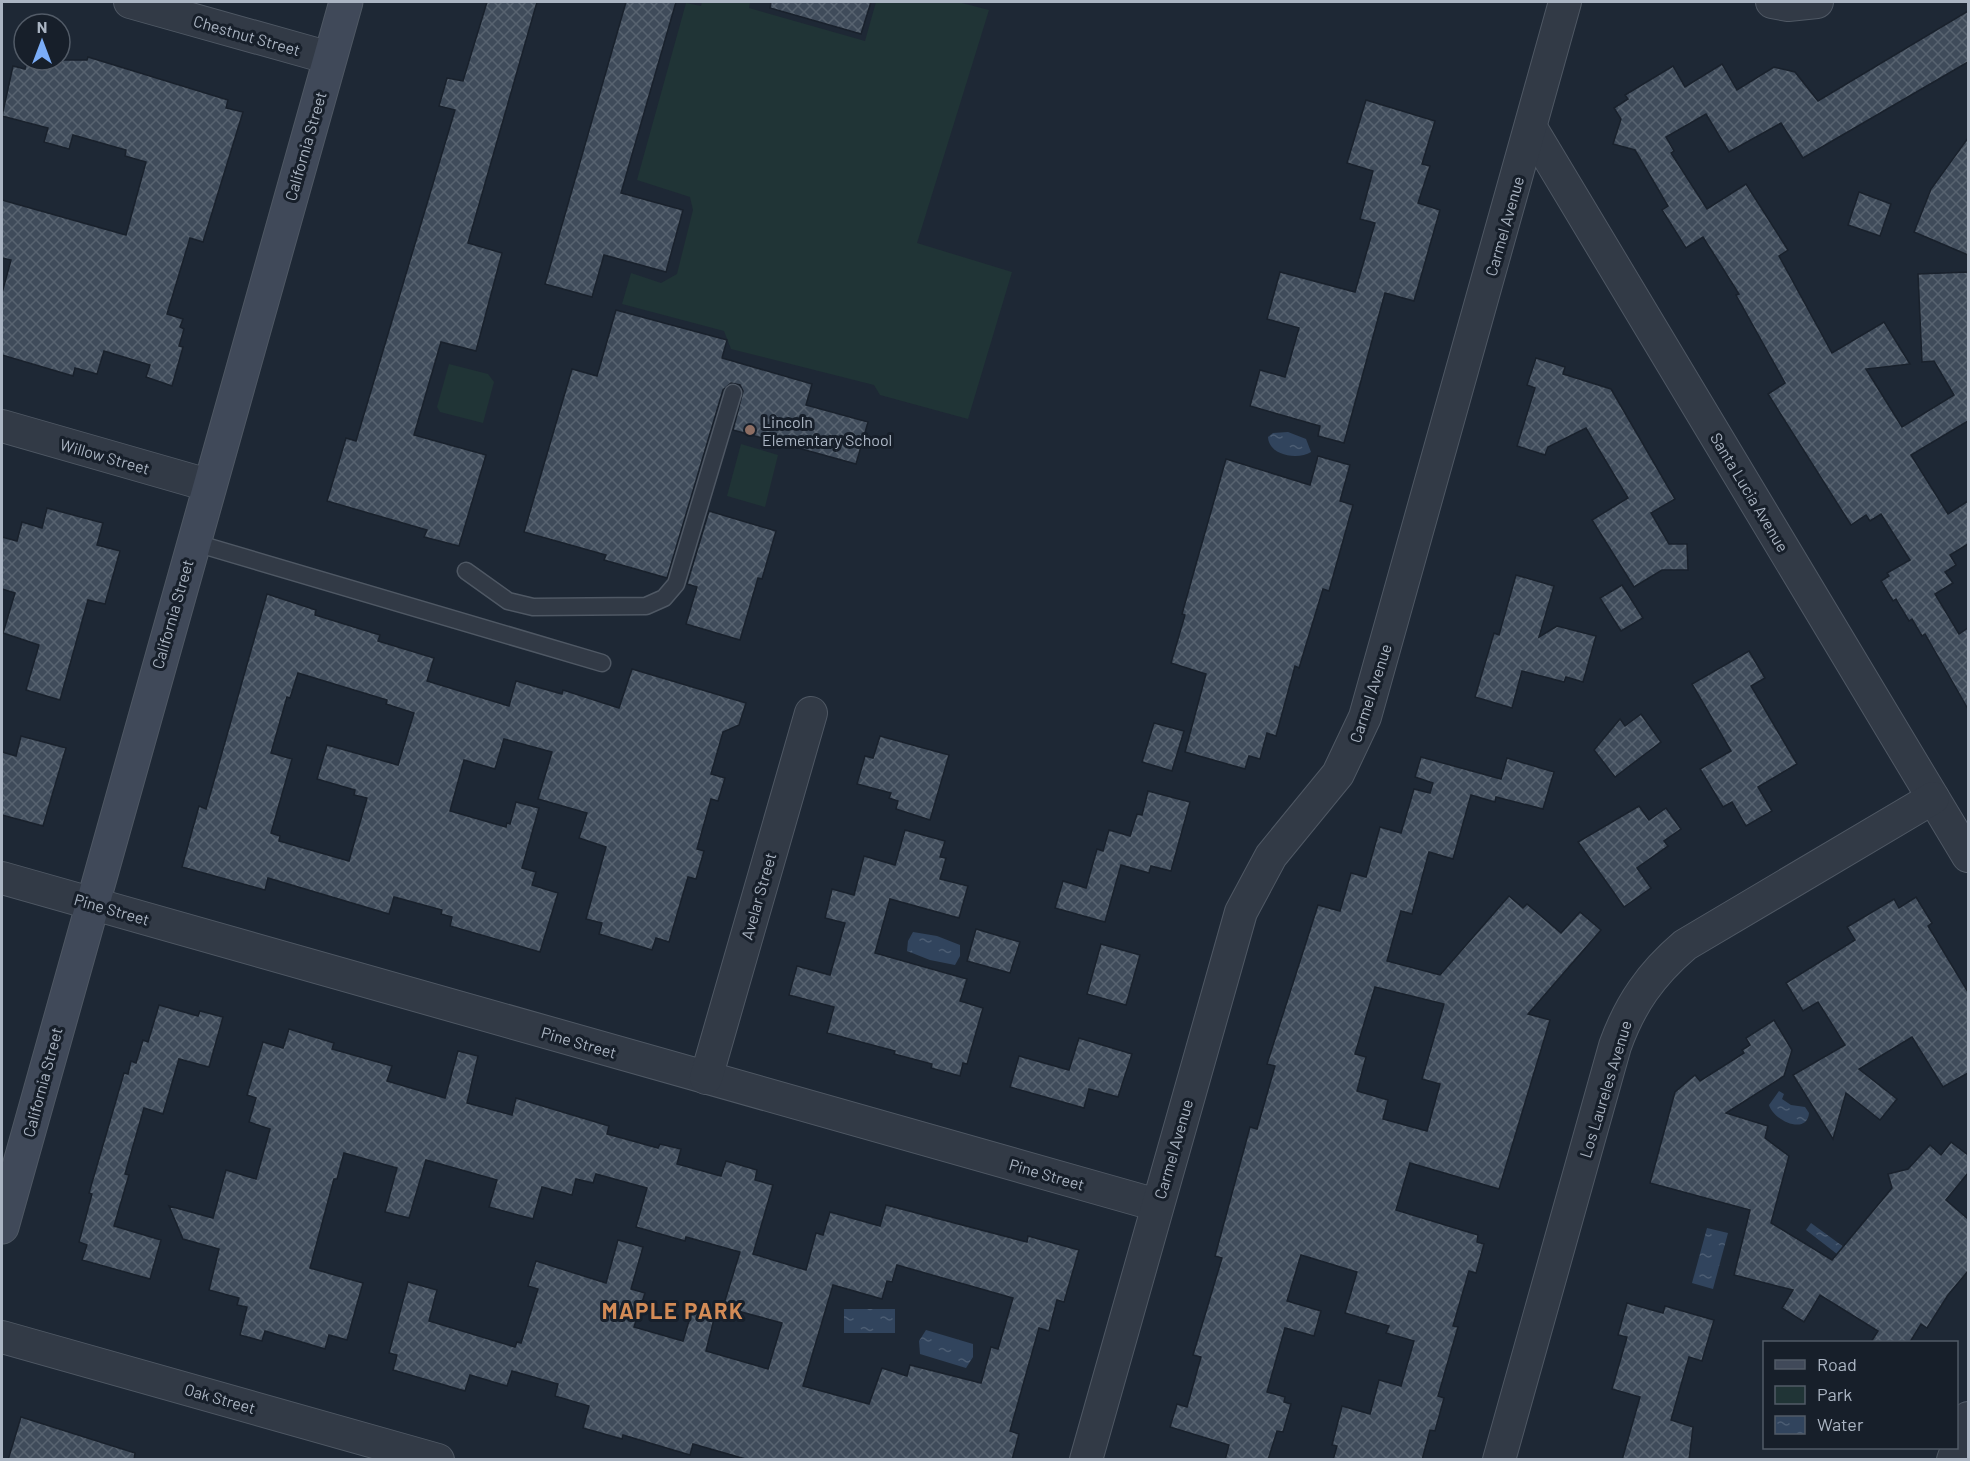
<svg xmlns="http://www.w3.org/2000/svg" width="1970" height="1461" font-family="Barlow,sans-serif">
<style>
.park{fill:#203436}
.water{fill:url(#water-ripples)}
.building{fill:url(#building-cross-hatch);stroke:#19212c;stroke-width:1.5;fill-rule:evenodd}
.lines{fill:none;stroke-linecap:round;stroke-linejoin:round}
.lane-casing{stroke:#4f5864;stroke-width:19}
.street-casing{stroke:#4f5864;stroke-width:34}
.secondary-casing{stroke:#4f5864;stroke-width:35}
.lane{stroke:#323a46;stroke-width:16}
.street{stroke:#323a46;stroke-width:32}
.secondary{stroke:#404959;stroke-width:33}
.education-dot{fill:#8d6e63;stroke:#171f2a;stroke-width:2}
.labels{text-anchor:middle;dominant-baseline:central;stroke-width:6;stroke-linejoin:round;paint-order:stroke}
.street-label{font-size:16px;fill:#abb5c3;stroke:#171f2a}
.poi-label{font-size:16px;fill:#abb5c3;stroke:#171f2a;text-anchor:start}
.district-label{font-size:22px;font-weight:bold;letter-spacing:1.5px;fill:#d38b56;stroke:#171f2a}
</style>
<defs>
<pattern id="water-ripples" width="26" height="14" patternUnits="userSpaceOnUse" patternTransform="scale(1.5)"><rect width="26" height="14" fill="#31445d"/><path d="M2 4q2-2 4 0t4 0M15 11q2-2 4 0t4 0" fill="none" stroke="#4c5d73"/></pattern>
<pattern id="building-cross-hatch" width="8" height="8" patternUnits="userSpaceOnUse" patternTransform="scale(1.5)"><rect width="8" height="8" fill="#3f4b5a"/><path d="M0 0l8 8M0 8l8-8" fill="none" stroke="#586370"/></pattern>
</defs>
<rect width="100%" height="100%" fill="#1e2835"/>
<g class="park">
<path d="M702,2H750L749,8L865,41L876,2H958L989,10L917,243L1012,272L968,419L880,395L874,385L731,349L724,331L622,304L631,273L661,283L677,274L693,210L690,197L637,180L686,3L701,6Z"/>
<path d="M449,364L488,374L494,382L483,423L440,412L437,407Z"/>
<path d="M741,444L778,455L765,507L727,496Z"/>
</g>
<g class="water">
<path d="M1288,432L1306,439L1311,452C1298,460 1269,456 1268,437L1273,433Z"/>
<path d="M913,932L937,936L960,945V956L955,965L930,960L907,951L908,941Z"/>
<path d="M1779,1091L1784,1094L1782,1099L1791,1105L1805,1107L1809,1113C1807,1136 1773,1120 1769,1105Z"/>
<path d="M1811,1223L1852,1253L1846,1261L1806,1230Z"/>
<path d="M1707,1228L1728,1233L1713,1289L1692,1283Z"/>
<rect x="844" y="1309" width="51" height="24"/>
<path d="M926,1330L973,1344V1357L966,1368L920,1354L919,1341Z"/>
</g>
<g class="building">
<path d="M487,2H537L468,243L502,253L476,351L441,342L414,435L486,455L459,546L424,537L427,530L327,501L346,438L356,441L455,110L439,106L447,78L463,81Z"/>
<path d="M626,2H676L621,193L683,210L666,272L604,255L592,297L545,284Z"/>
<path d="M771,2H871L861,34L770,8Z"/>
<path d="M1968,11V62L1803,158L1781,123L1729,152L1706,114L1666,137L1674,151L1671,153L1707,209L1746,184L1788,250L1779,256L1832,353L1884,322L1910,364L1866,369L1902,427L1954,395L1934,361L1922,362L1918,274L1968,272V421L1911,455L1948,514L1968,501V544L1950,555L1956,565L1945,572L1953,583L1935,594L1959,634L1968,628V709L1925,634L1922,636L1912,619L1909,621L1896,599L1893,601L1881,581L1889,576L1887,573L1910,560L1881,514L1870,521L1866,515L1851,525L1768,394L1785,383L1736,295L1739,294L1703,237L1686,248L1662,210L1668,206L1635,150L1613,144L1621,119L1614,108L1628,99L1625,95L1673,66L1685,87L1722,64L1737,90L1774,67L1795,72L1818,101Z"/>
<path d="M88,57L228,100L226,108L243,112L203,242L190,238L167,314L183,319L180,327L184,329L179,346L183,347L172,386L146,377L150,365L104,351L97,374L75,368L73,376L2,355V293L11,260L2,258V200L126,235L146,162L125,156L126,150L73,135L69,149L44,142L48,128L2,116L13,66L25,69L27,60H87Z"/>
<path d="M1366,100L1435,121L1422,164L1430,166L1418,203L1440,210L1414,301L1385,293L1344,443L1318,436L1320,426L1250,406L1260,370L1285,377L1299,328L1267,319L1280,272L1355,292L1375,223L1360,219L1373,171L1347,163Z"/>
<path d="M1968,138V255L1914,232L1931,189Z"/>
<path d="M1859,192L1891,204L1880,236L1848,225Z"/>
<path d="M616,310L727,340L722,358L812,384L806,405L868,422L856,464L733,430L743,391L740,385L731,383L723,390L667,578L604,560L606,555L524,532L572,369L597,376Z"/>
<path d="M1536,358L1565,367L1563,374L1611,389L1675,499L1651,513L1669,544H1687L1688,570H1662L1634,587L1592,520L1628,498L1586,428L1548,447L1545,455L1517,446L1535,388L1527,385Z"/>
<path d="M1318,456L1350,465L1340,501L1353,505L1329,591L1323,589L1299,668L1295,666L1276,736L1267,733L1260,759L1249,756L1245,769L1185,752L1206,674L1171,663L1185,615L1182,614L1196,564L1226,459L1310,485Z"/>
<path d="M47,508L103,523L97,545L120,551L105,604L88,600L60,700L26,690L39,645L3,633L15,593L2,589V537L17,541L22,522L42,528Z"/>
<path d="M709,511L776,531L762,579L758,578L740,640L686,624L697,587L687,584Z"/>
<path d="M1516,575L1554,586L1539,637L1557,626L1596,636L1583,682L1566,677L1564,682L1522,671L1512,708L1475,697L1494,633L1499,635Z"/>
<path d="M1622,585L1643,618L1621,631L1600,598Z"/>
<path d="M267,594L316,610L315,615L380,635L378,641L434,658L427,681L509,706L516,681L562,694L563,690L619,708L632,669L746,703L739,725L723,732L711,774L725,778L718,801L711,799L697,849L704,851L696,879L688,877L669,942L656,938L652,950L599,934L602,923L586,919L606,847L579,838L587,813L538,799L552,752L504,739L495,769L464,760L450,811L506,827L507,823L510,824L516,802L539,808L522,868L536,872L532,885L558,893L540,952L450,926L452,917L441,914L442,910L394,897L389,914L268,878L265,890L182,867L199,806L206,809ZM298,673L387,700L386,704L414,713L398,765L327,745L317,779L355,790L354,795L367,798L349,861L279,841L280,836L271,833L292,759L271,753L287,697L290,698Z"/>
<path d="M1749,651L1765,678L1751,686L1797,764L1758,787L1772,811L1746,826L1732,802L1723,807L1700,769L1731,751L1692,684Z"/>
<path d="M1641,714L1661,742L1615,777L1594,750L1620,719L1625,726Z"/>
<path d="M1154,723L1184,731L1172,771L1142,762Z"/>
<path d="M21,736L66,748L43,826L2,815V752L16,756Z"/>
<path d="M880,736L949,755L930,820L896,809L898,801L889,798L891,793L857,784L865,756L873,758Z"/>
<path d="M1421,757L1501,779L1507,758L1554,772L1543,809L1496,797L1495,802L1471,795L1453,859L1429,852L1412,914L1401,911L1387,961L1440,975L1509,896L1523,908L1527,904L1561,933L1580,912L1601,930L1528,1014L1550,1020L1499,1189L1410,1163L1396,1210L1478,1235L1477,1242L1484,1244L1476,1273L1469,1271L1453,1326L1458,1327L1438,1396L1444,1398L1435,1431L1430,1430L1422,1460H1333L1337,1446L1332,1445L1342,1406L1370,1414L1379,1380L1401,1386L1414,1341L1386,1333L1389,1326L1345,1313L1357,1272L1301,1255L1287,1301L1321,1311L1314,1336L1285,1328L1267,1392L1285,1397L1284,1402L1291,1404L1283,1432L1277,1431L1268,1460H1225L1229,1445L1170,1427L1177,1404L1187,1407L1201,1357L1193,1355L1222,1258L1215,1256L1250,1127L1257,1129L1275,1066L1267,1064L1318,905L1340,911L1351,873L1366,877L1380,827L1401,833L1414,789L1430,793L1433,783L1415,777ZM1375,987L1444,1004L1422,1079L1440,1084L1427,1131L1383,1119L1388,1100L1357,1091L1366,1057L1355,1054Z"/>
<path d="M1148,791L1190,802L1171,871L1151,866L1149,873L1121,865L1105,922L1055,908L1063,881L1086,888L1097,849L1103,851L1109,830L1130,836L1137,814L1142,815Z"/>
<path d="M1639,806L1649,820L1666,808L1681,829L1664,841L1668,846L1637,868L1651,888L1624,907L1578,842Z"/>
<path d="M905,830L945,841L940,857L946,858L940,879L968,886L959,918L890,899L875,953L967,979L960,1001L983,1008L967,1064L963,1063L960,1076L931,1068L932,1064L894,1054L895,1051L827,1033L834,1007L789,995L797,966L830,975L845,923L825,918L832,889L854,895L864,856L895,865Z"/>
<path d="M1916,897L1932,923L1928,926L1968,992V1073L1943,1087L1912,1037L1859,1069L1897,1099L1880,1120L1846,1093L1833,1139L1793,1075L1845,1045L1818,1002L1803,1011L1786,983L1855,940L1847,927L1894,899L1899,908Z"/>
<path d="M976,929L1020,942L1010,973L967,961Z"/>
<path d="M1101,944L1140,955L1126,1005L1087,994Z"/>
<path d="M159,1005L198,1016L200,1011L223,1017L209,1067L179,1059L163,1114L144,1108L125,1174L129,1175L114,1226L161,1240L150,1279L82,1260L87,1245L79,1242L92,1194L89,1193L124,1073L128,1074L131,1061L136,1063L143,1040L148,1042Z"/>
<path d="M1774,1020L1792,1050L1784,1076L1726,1113L1768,1126L1765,1138L1789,1156L1771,1223L1832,1260L1892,1188L1888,1174L1908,1169L1930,1145L1941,1155L1951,1142L1968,1155V1173L1946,1200L1968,1219V1271L1948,1295L1927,1328L1921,1324L1910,1342H1871L1878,1331L1820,1295L1804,1322L1782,1308L1793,1290L1734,1275L1750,1210L1650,1183L1675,1092L1695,1075L1700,1081L1744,1053L1742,1050L1750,1045L1746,1038Z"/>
<path d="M289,1029L334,1043L332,1049L392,1066L387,1081L445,1098L458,1051L478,1056L467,1103L512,1115L516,1098L609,1126L607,1134L658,1148L660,1144L681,1149L677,1164L721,1176L726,1161L757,1170L755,1180L773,1185L753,1254L806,1270L816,1233L823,1235L830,1212L880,1226L886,1205L1027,1242L1028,1236L1079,1250L1064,1302L1057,1300L1049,1331L1039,1328L1010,1431L1019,1434L1012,1460H749L693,1444L690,1455L623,1435L622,1439L583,1428L589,1406L555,1396L558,1384L512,1371L507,1386L470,1375L465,1391L393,1370L397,1355L389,1353L408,1282L437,1290L429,1321L515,1347L517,1342L521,1343L538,1289L528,1286L536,1261L606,1283L618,1240L643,1247L631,1289L645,1293L634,1327L683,1341L694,1304L716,1311L706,1351L768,1369L782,1323L723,1307L740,1252L686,1237L685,1241L636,1227L647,1188L596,1174L593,1183L576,1179L572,1195L542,1187L533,1219L489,1207L497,1180L426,1160L409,1218L385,1212L397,1168L344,1153L337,1179H334L310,1268L363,1283L347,1340L329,1335L325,1349L265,1331L262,1341L240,1335L247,1307L237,1305L239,1298L209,1290L219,1249L183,1239L169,1206L213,1218L226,1170L256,1179L270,1129L249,1122L256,1098L247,1095L263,1042L283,1048ZM897,1265L1013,1298L998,1349L991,1347L981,1383L910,1365L907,1376L882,1368L869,1404L803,1386L833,1285L882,1299L887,1281L892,1282Z"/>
<path d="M1079,1038L1132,1054L1118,1097L1089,1089L1084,1108L1010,1087L1019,1056L1069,1070Z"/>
<path d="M1627,1303L1663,1313L1665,1306L1714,1320L1702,1361L1689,1357L1671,1420L1693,1427L1689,1460H1622L1640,1397L1612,1389L1627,1337L1618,1335Z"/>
<path d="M21,1417L135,1453L134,1460H8Z"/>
</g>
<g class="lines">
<g class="lane-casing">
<g id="lane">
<path d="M192,542L602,663"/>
<path d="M466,571L508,601L533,607L646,606L664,598L676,584L733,393"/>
</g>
</g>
<g class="street-casing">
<g id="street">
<path d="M130,2L330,58"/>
<path d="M1772,2L1788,5L1817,2"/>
<path d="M1531,128L1968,856"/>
<path d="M2,426L208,485"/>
<path d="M2,878L1157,1205"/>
<path d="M706,1078L811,713"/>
<path d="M2,1337L438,1460"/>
<path d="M1086,1460L1241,912L1271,856L1338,774L1365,717L1565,2"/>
<path d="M1499,1460L1615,1046C1630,1004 1651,974 1685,945L1933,798"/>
<path d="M1953,1460L1968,1418"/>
</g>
</g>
<g class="secondary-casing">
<path id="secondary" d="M2,1227L346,2"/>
</g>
<use href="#lane" class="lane"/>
<use href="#street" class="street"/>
<use href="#secondary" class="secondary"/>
</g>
<circle class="education-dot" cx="750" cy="430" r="6"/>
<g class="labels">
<g class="street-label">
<text transform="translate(247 35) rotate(16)">Chestnut Street</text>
<text transform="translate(305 146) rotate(-74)">California Street</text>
<text transform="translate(1504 226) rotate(-74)">Carmel Avenue</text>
<text transform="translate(105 456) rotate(16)">Willow Street</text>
<text transform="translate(1750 492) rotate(59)">Santa Lucia Avenue</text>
<text transform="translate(172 614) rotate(-74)">California Street</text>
<text transform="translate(1370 693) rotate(-72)">Carmel Avenue</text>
<text transform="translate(758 896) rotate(-74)">Avelar Street</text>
<text transform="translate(112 909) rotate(16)">Pine Street</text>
<text transform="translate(579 1042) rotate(16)">Pine Street</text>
<text transform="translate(42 1082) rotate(-75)">California Street</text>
<text transform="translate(1605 1089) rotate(-73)">Los Laureles Avenue</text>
<text transform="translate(1173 1149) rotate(-74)">Carmel Avenue</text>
<text transform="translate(1047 1174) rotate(16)">Pine Street</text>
<text transform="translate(220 1398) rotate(16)">Oak Street</text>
</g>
<g class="poi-label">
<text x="762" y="421">Lincoln<tspan x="762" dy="18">Elementary School</tspan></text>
</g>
<g class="district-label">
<text x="673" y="1310">MAPLE PARK</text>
</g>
</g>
<rect width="1970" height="1461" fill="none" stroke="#abb5c3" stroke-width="6"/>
<rect x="1763" y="1341" width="195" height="108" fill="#171f2a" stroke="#525b67" stroke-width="1.5"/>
<rect x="1775" y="1360" width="30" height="9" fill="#404959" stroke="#525b67" stroke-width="1.5"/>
<text x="1817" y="1371" font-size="18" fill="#abb5c3">Road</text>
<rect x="1775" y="1386" width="30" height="18" fill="#203436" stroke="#525b67" stroke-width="1.5"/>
<text x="1817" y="1401" font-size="18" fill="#abb5c3">Park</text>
<rect x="1775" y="1416" width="30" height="18" fill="url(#water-ripples)" stroke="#525b67" stroke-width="1.5"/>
<text x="1817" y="1431" font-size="18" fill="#abb5c3">Water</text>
<g transform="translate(42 42)"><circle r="28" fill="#171f2a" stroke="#525b67" stroke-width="1.5"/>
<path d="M0-4.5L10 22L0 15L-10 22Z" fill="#7badf8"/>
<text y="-9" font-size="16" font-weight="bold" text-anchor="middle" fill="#abb5c3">N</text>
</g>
</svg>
